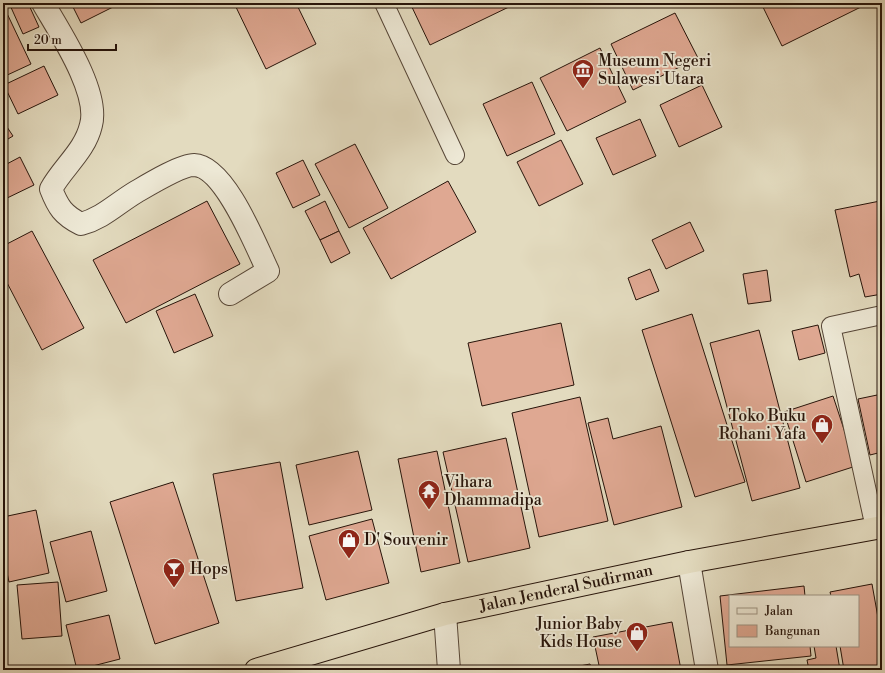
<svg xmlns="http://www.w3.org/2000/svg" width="885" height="673" font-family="'Libre Bodoni',serif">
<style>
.building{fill:#dfa892;stroke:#27140a}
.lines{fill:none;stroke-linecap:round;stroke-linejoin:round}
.service-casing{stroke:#564637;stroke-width:20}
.minor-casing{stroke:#564637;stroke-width:24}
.trunk-casing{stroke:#27140a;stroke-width:24}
.service{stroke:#ede8d5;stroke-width:18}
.minor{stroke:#ede8d5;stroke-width:22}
.trunk{stroke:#e3dbbf;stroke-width:22}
.labels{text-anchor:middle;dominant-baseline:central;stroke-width:3.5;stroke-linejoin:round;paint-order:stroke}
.poi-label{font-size:16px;fill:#27140a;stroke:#ede8d5;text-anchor:start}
.street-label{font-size:16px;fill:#27140a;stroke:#ede8d5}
</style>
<rect width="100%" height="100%" fill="#e3dbbf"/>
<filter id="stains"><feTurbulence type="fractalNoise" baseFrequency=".005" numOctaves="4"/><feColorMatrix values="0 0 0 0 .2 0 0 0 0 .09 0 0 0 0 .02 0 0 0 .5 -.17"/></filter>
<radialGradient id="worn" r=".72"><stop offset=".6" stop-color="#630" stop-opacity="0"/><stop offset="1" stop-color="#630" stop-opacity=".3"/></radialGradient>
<g class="building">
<path d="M9,3H28L39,27L23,34Z"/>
<path d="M71,3H121L81,23Z"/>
<path d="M234,3H296L316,44L266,69Z"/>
<path d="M410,3H512L513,5L430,45Z"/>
<path d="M761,3H869L782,46Z"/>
<path d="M3,5L31,64L3,77Z"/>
<path d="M675,13L698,58L633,90L611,44Z"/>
<path d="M600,48L626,102L567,131L540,78Z"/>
<path d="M44,66L58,95L18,114L4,85Z"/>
<path d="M532,82L555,134L507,156L483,104Z"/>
<path d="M702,85L722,127L679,147L660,105Z"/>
<path d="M640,119L656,156L613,175L596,138Z"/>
<path d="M3,121L13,136L3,142Z"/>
<path d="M561,140L583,184L539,206L517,162Z"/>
<path d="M355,144L388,208L349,228L315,164Z"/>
<path d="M20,157L34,185L3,200V166Z"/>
<path d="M303,160L320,195L293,208L276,173Z"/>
<path d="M448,181L476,232L391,279L363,228Z"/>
<path d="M207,201L240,264L126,323L93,260Z"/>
<path d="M325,201L339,231L320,240L305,211Z"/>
<path d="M880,201L882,210V294L865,297L859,274L850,277L835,210Z"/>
<path d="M690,222L704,251L666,269L652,240Z"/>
<path d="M32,231L84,328L42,350L3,275V246Z"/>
<path d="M339,231L350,253L331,263L320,240Z"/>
<path d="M650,269L659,291L636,300L628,278Z"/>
<path d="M767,270L771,301L748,304L743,274Z"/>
<path d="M195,294L213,336L174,353L156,311Z"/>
<path d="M692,314L745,482L695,497L642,330Z"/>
<path d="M561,323L574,385L482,406L468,343Z"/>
<path d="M818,325L825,353L799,360L792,331Z"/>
<path d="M759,330L800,488L752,501L710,343Z"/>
<path d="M882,394V452L870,455L858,399Z"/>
<path d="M833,396L856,466L806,482L784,412Z"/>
<path d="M580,397L608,521L539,537L512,413Z"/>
<path d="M608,418L613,439L661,426L682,507L614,525L588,423Z"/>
<path d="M506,438L530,548L468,562L443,452Z"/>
<path d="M358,451L372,510L309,525L296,465Z"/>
<path d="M437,451L460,563L421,572L398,459Z"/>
<path d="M280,462L303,588L236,601L213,474Z"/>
<path d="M173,482L219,623L155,644L110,502Z"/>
<path d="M36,510L49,573L9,582L3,554V517Z"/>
<path d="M372,519L389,583L326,600L309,536Z"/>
<path d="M91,531L107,591L66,602L50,542Z"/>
<path d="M58,582L62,636L22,639L17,585Z"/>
<path d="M872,584L882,640V670H844L840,646H858V596H831L830,592Z"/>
<path d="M804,586L805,596H730V646H810L811,656L727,665L720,596Z"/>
<path d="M109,615L120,659L77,670L66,625Z"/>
<path d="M672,622L681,670H600L593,637Z"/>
<path d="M814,646H836L840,670H809L807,660L816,658Z"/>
<path d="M590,664L592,670H559Z"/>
</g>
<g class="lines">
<g class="service-casing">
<g id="service">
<path d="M384,3L455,155"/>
<path d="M875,528L831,326L882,315"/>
</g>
</g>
<g class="minor-casing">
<g id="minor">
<path d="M43,3C59,31 100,92 91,125C85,151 63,167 51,189C58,207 63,215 81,224C103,218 116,204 136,192C148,185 181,165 194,165C225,166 256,246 268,271L230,294"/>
<path d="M689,562L707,670"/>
<path d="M445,614L449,670"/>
</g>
</g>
<g class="trunk-casing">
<g id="trunk">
<path id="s1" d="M256,670L445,614L689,562L882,527"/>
</g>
</g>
<use href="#service" class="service"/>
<use href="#minor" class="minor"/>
<use href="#trunk" class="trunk"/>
</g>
<defs>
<g id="museum-pin" transform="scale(1.15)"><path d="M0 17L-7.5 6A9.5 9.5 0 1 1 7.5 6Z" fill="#8f2418" stroke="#ede8d5"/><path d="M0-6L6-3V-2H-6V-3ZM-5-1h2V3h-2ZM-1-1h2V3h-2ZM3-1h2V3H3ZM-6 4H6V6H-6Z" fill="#fff"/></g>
<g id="shop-pin" transform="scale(1.15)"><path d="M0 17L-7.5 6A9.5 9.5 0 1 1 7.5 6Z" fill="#8f2418" stroke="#ede8d5"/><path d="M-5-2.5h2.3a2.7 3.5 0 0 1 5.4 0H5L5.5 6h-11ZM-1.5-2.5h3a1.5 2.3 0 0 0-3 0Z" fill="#fff"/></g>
<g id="temple-pin" transform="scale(1.15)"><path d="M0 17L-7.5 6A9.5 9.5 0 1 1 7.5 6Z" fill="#8f2418" stroke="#ede8d5"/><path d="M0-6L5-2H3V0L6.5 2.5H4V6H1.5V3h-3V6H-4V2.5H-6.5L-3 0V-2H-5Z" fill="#fff"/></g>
<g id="bar-pin" transform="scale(1.15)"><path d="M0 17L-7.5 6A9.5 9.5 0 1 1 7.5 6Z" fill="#8f2418" stroke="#ede8d5"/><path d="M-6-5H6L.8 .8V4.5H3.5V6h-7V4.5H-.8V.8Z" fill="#fff"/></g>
</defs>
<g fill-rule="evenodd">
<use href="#museum-pin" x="583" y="70"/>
<use href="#shop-pin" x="822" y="425"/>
<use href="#temple-pin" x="429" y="491"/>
<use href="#shop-pin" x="349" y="540"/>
<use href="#bar-pin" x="174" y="569"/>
<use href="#shop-pin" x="637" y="633"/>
</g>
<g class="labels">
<g class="poi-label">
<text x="598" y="61">Museum Negeri<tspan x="598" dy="18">Sulawesi Utara</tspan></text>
<text x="806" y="416" text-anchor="end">Toko Buku<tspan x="806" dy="18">Rohani Yafa</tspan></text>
<text x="444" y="482">Vihara<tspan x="444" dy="18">Dhammadipa</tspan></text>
<text x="364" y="540">D' Souvenir</text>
<text x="190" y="569">Hops</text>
<text x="622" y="624" text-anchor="end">Junior Baby<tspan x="622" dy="18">Kids House</tspan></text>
</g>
<g class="street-label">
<text stroke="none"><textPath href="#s1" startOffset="321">Jalan Jenderal Sudirman</textPath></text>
</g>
</g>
<rect width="885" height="673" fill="none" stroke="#e3dbbf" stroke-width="16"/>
<rect x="4" y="4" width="877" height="665" fill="none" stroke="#27140a" stroke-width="2"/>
<rect x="8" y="8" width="869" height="657" fill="none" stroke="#27140a"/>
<rect x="729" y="595" width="130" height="52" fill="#ede8d5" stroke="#9e9384"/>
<rect x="737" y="608" width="20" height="6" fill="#ede8d5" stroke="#9e9384"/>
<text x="765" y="615" font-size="12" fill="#27140a">Jalan</text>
<rect x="737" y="625" width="20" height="12" fill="#dfa892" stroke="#9e9384"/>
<text x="765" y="635" font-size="12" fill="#27140a">Bangunan</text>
<path d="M28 44v6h88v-6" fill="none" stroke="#27140a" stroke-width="2"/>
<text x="34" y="44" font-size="12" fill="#27140a" stroke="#ede8d5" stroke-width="3" paint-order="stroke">20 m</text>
<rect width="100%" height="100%" filter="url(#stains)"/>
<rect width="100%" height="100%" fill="url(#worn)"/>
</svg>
